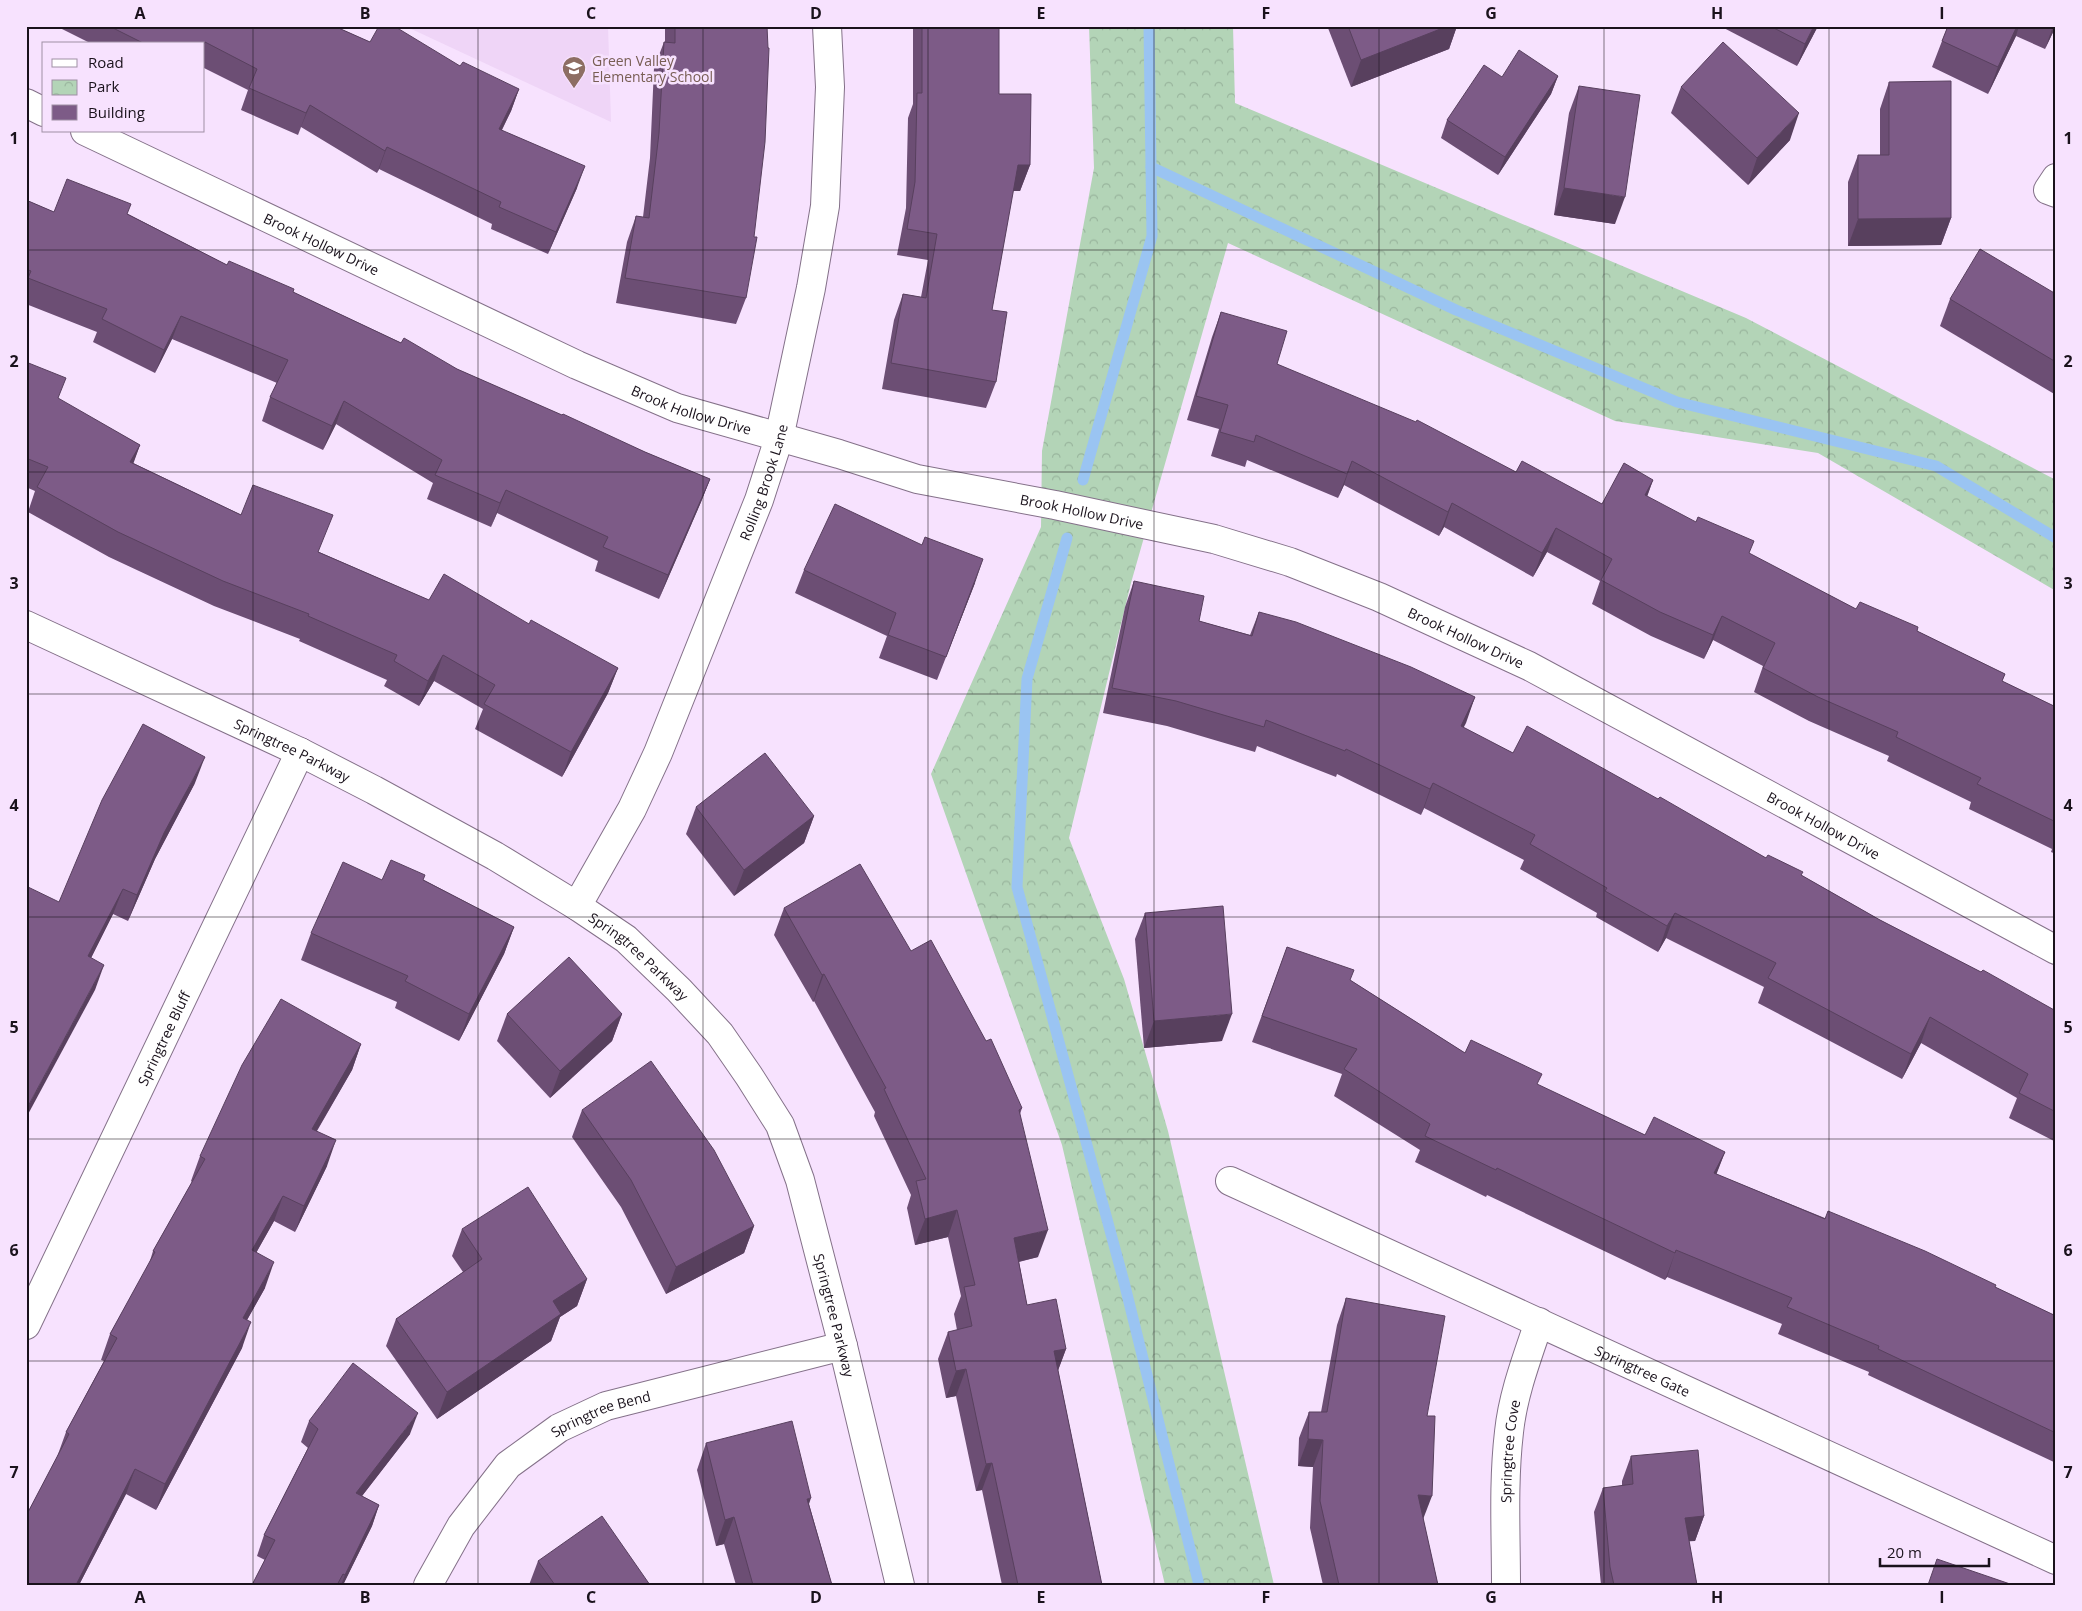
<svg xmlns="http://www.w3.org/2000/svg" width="2082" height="1611" font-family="'Open Sans',sans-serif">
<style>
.built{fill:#efd5f7}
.park{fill:url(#park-crowns)}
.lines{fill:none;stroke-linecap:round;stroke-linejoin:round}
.stream{stroke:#9ac4f2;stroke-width:11}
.minor-casing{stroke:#847189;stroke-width:30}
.minor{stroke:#fff;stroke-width:28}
.wall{fill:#6c4e74}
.shaded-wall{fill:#58405e}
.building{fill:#7d5b87;stroke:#58405e}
.grid{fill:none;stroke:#1a121c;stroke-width:1;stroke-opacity:0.55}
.labels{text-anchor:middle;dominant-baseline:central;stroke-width:5;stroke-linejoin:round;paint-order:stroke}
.education-label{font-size:14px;fill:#785e54;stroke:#f7e2fe;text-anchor:start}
.street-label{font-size:14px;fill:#1a121c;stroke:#f7e2fe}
.neatline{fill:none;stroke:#1a121c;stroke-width:2}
.grid-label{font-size:16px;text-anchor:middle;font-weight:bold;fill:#1a121c}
</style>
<defs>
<pattern id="park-crowns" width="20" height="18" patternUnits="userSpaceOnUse" patternTransform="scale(1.25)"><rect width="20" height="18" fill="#b3d4b7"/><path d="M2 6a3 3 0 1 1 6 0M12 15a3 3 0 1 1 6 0" fill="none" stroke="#99b59d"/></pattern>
</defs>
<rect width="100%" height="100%" fill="#f7e2fe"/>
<path class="built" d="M405,26H608L611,122Z"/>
<path class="park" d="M1089,26H1233L1235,103L1746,318L2056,480V591L1818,453L1615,421L1228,243L1131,583L1069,838L1124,979L1168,1131L1274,1585H1165L1062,1145L931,774L1041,527L1042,451L1094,168Z"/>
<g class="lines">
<g class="stream">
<path d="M1151,167L1456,310L1677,402L1936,466L2056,538"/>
<path d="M1083,480L1152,236L1149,26"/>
<path d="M1067,538L1027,679L1017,887L1124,1282L1199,1585"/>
</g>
<g class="minor-casing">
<g id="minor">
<path d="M26,103L44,112"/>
<path id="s1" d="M85,131L577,365L677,408L839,454L917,479L1055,505L1214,539L1290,562L1379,597L1529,666L2056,950"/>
<path d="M2056,178L2048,190L2056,193"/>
<path id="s2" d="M26,625L300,752L374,790L495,856L577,906L626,939L679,990L720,1034L749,1076L780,1125L800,1180L843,1346L900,1585"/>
<path id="s3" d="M577,906L632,809L658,753L759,500L779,438L811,288L825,206L830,87L827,26"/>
<path id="s4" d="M1230,1181L2056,1560"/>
<path id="s5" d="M26,1325L300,752"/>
<path id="s6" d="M428,1585L461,1526L508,1465L559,1428L606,1406L843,1346"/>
<path id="s7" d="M1506,1585C1506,1534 1503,1483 1509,1432C1513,1394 1527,1358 1539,1322"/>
</g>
</g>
<use href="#minor" class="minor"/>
</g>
<g class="wall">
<path d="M56,26H334L370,42L460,66L519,89L511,111L502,130L577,188L548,254L491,229L492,224L379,169L377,173L301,127L298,135L241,110L248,90L204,68V44H92Z"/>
<path d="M665,26H767L746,298L736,324L616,303L627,242L636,216L643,217L650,158L654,68L664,42L665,43Z"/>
<path d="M913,26H999V94L1030,165L1020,191H1013L992,310L996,382L986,408L882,389L894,320L903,294L921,297L928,260L897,255L906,208L908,118L913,104Z"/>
<path d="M1329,26H1457L1449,49L1351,87L1328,28Z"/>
<path d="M1720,26H1818L1797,66Z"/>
<path d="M1948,26H2056L2045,49L2016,36L1988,94L1932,67L1942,41Z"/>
<path d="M1558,76L1551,94L1498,175L1441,138L1447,120L1502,77Z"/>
<path d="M1889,82L1951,218L1941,245L1848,246V182L1858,155H1880V109Z"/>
<path d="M1579,86L1615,224L1554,215L1569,113Z"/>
<path d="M1681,87L1790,140L1748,185L1671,113Z"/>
<path d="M26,200L54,212L128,214L227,265L293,292L457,369L645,452L710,479L701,502L659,599L595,571L598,561L497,513L491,527L427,499L433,483L336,424L323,450L262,421L270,397L277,383L172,339L155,373L93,342L97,332L26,304Z"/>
<path d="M2056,294V395L1940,326L1950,299Z"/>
<path d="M1221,312L1277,364L1516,472L1602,504L1653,480L1647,497L1750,554L1856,609L1917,631L2005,674L2002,681L2056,707V854L2051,852L2052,849L1969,809L1971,802L1887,761L1889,756L1809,721L1754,692L1763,666L1713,640L1704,659L1651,636L1592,604L1600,581L1547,552L1533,577L1444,527L1439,536L1344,485L1338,498L1247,460L1245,467L1211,456L1219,429L1187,420L1212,337Z"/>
<path d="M26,362L58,399L140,445L133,463L319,552L429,600L529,624L618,668L608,693L562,777L475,729L483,709L434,681L419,706L384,686L387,680L299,641L300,639L214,606L109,557L28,512L35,491L26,487Z"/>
<path d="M804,570L975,583L937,680L879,658L887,636L795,593Z"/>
<path d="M1134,581L1199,621L1250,635L1259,612L1475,697L1463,728L1513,753L1658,799L1766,858L1801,875L1880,920L2056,1011V1142L2009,1118L2017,1098L1921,1043L1902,1079L1758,1003L1764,987L1666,938L1658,952L1596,917L1597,913L1520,869L1524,860L1424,808L1421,815L1337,774L1336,777L1257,746L1255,752L1167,726L1103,713L1125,607Z"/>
<path d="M195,783L155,859L128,921L113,914L91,958L95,990L59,902Z"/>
<path d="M696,807L814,816L804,843L734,896L686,834Z"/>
<path d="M382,880H424L514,927L504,954L459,1041L395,1008L397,1002L301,960L311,933Z"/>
<path d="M784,908L911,951L1022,1108L1020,1114L1038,1257L1019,1262L1027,1305L1066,1349L1058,1370L1102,1585H1002L982,1490L976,1491L956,1396L946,1398L938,1359L948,1332L957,1330L954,1314L961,1296L948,1237L915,1245L907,1208L911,1195L874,1116L875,1112L814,1001L813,1002L774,935Z"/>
<path d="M1145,913L1222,1041L1144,1048L1135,939Z"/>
<path d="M1287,947L1350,980L1465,1053L1538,1085L1645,1135L1725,1152L1716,1174L1995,1287L2056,1316V1463L1868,1375L1869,1372L1778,1334L1782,1324L1667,1277L1665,1280L1487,1195L1486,1197L1415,1162L1420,1150L1334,1096L1342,1074L1252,1042Z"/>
<path d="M507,1014H622L612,1041L550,1098L497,1041Z"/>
<path d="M361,1044L352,1070L317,1131L327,1166L295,1232L274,1221L256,1253L265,1288L247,1320L242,1348L156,1510L126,1494L79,1585H26V1516L57,1457L66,1432L104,1361L101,1360L110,1334L149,1264L153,1251L192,1182L191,1181L200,1156Z"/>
<path d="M582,1110L754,1226L744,1253L666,1294L621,1207L572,1137Z"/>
<path d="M462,1229L587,1279L577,1306L560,1317L551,1341L437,1419L386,1346L396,1319L463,1272L452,1256Z"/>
<path d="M1346,1298L1427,1416L1423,1518L1438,1585H1323L1310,1528L1313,1467L1298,1466L1299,1438L1309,1412H1321L1337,1325Z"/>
<path d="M309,1421L410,1434L362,1496L379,1505L372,1526L343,1585H252L265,1560L257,1556L264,1535L308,1448L301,1442Z"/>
<path d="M706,1443L809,1504L832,1585H736L724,1544L716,1546L697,1470Z"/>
<path d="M1631,1456L1704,1516L1695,1541H1689L1697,1585H1601L1594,1512L1603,1488L1622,1486V1481Z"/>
<path d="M538,1561L650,1585H529Z"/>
</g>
<g class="shaded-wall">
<path d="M1448,26H1457L1449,49L1351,87L1361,60Z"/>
<path d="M1814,26H1818L1797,66L1805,44Z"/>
<path d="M2017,26H2019L2016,36L1988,94L1998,67Z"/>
<path d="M2053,26H2056L2045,49Z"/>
<path d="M1558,76L1551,94L1498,175L1505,157Z"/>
<path d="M519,89L511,111L491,151L499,129Z"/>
<path d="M310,105L301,127L298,135L306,113Z"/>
<path d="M1799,113L1790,140L1748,185L1757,158Z"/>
<path d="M387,147L379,169L377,173L385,151Z"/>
<path d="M1018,165H1030L1020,191H1008Z"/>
<path d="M585,166L577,188L548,254L556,232Z"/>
<path d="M1564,188L1625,197L1615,224L1554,215Z"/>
<path d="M1951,218L1941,245L1848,246L1858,219Z"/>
<path d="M181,316L172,339L155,373L164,350Z"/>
<path d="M344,401L336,424L323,450L332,426Z"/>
<path d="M140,445L131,470L130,462Z"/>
<path d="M1352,461L1344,485L1338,498L1347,474Z"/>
<path d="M710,479L701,502L659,599L668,575Z"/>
<path d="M1653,480L1644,504L1645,495Z"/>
<path d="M506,490L497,513L491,527L500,503Z"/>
<path d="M1452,503L1444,527L1439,536L1448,512Z"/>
<path d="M1556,528L1547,552L1533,577L1542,553Z"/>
<path d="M983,559L975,583L937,680L946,657Z"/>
<path d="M1722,616L1713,640L1704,659L1713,635Z"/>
<path d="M443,655L434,681L419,706L428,681Z"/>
<path d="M618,668L608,693L562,777L571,752Z"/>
<path d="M1475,697L1466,723L1451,752L1461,726Z"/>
<path d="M205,757L195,783L155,859L128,921L137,895L164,833Z"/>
<path d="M1433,783L1424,808L1421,815L1430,789Z"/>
<path d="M814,816L804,843L734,896L744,870Z"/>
<path d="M123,889L113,914L79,982L88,956Z"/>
<path d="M1675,913L1666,938L1658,952L1667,926Z"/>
<path d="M514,927L504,954L459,1041L469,1014Z"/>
<path d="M104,965L95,990L26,1118V1110Z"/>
<path d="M824,974L814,1001L813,1002L822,975Z"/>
<path d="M622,1014L612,1041L550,1098L560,1071Z"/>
<path d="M1232,1014L1222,1041L1144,1048L1154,1021Z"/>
<path d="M1930,1017L1921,1043L1902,1079L1911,1054Z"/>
<path d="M361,1044L352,1070L303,1154L312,1129Z"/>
<path d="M336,1140L327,1166L295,1232L304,1206Z"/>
<path d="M1725,1152L1715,1178L1714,1173Z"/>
<path d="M283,1196L274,1221L243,1276L252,1250Z"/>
<path d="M957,1210L948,1237L915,1245L925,1219Z"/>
<path d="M754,1226L744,1253L666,1294L676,1267Z"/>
<path d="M1048,1230L1038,1257L1004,1265L1014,1238Z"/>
<path d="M1676,1250L1667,1277L1665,1280L1675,1253Z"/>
<path d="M274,1262L265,1288L234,1343L243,1318Z"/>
<path d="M587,1279L577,1306L560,1317L551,1341L437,1419L447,1392L553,1301Z"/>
<path d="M251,1322L242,1348L156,1510L165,1484Z"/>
<path d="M1066,1349L1056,1376L1054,1351Z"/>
<path d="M966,1369L956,1396L946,1398L956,1371Z"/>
<path d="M418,1413L410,1434L348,1514L356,1493Z"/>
<path d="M1308,1439L1323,1440L1313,1467L1298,1466Z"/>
<path d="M992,1463L982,1490L976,1491L986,1464Z"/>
<path d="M135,1469L126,1494L79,1585H76Z"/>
<path d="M1418,1495L1432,1496L1422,1522Z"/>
<path d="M811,1498L802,1525L807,1499Z"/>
<path d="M379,1505L372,1526L343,1585H341L345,1575Z"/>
<path d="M1704,1516L1695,1541L1676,1542L1685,1518Z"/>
<path d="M734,1517L724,1544L716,1546L725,1520Z"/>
</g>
<g class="building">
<path d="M109,26H334L370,42L379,26H394L460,66L463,62L519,89L499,129L585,166L556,232L499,207L501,202L387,147L385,151L310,105L306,113L249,88L257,69L205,42L204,44H145Z"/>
<path d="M675,26H767L768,48H769L765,142L754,237H757L746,298L625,278L636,216L649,218L659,133L664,42L675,43Z"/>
<path d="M922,26H999V94H1031L1030,165H1018L992,310L1007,312L996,382L891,363L903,294L926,298L937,234L907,229L915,182L917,93H922Z"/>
<path d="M1348,26H1448L1361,60Z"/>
<path d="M1770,26H1814L1805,44Z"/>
<path d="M1948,26H2017L1998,67L1942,41Z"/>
<path d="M1723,42L1799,113L1757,158L1681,87Z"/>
<path d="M1519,50L1558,76L1505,157L1447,120L1484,65L1502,77Z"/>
<path d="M1951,81V218L1858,219V155H1889V82Z"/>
<path d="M1579,86L1640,95L1625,197L1564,188Z"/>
<path d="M67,179L131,204L127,214L227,265L229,261L294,289L293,292L401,343L404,338L457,369L562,415L563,414L645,452L710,479L668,575L603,547L608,537L506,490L500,503L435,475L442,460L344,401L332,426L270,397L288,360L181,316L164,350L102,319L107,309L28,278L31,271L26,269V200L54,212Z"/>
<path d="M1980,249L2056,294V362L1950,299Z"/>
<path d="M1221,312L1287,331L1277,364L1416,422L1417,420L1516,472L1522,461L1602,504L1624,463L1653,480L1645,495L1696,522L1698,517L1754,541L1749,553L1856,609L1860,602L1918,627L1917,631L2005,674L2002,681L2056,707V822L1977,784L1981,778L1896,737L1898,732L1818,697L1763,668L1775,643L1722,616L1713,635L1660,612L1601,580L1612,559L1556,528L1542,553L1452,503L1448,512L1352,461L1347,474L1256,435L1254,442L1220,432L1228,405L1196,396Z"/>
<path d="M26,362L66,378L58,398L140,445L130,462L241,515L253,485L333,515L318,552L429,600L444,574L529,624L531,620L618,668L571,752L484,704L495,685L443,655L428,681L394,661L397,655L308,616L309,614L223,581L118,532L37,487L48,467L26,458Z"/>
<path d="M835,504L922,545L925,537L983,559L946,657L888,635L896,613L804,570Z"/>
<path d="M1134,581L1204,596L1199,621L1252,636L1259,612L1296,622L1411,667L1475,697L1461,726L1513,753L1527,726L1658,799L1660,797L1766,858L1768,855L1803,872L1801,875L1880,920L1981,972L1983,970L2056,1011V1112L2019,1093L2028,1074L1930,1017L1911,1054L1768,978L1776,963L1675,913L1667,926L1605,891L1607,888L1530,844L1535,835L1433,783L1430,789L1346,749L1345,751L1266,720L1264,727L1176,701L1112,688Z"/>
<path d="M143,724L205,757L164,833L137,895L123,889L88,956L104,965L26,1110V890L28,887L59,902L102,800Z"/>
<path d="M765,753L814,816L744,870L696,807Z"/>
<path d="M391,860L425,875L423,880L514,927L469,1014L405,981L408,976L311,933L343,862L382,880Z"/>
<path d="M860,864L911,951L931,940L986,1041L991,1039L1022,1108L1019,1110L1048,1230L1014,1238L1027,1305L1056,1299L1066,1349L1054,1351L1102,1585H1018L992,1463L986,1464L966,1369L956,1371L948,1332L972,1326L964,1287L975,1285L957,1210L925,1219L916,1181L926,1179L884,1089L886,1088L824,974L822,975L784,908Z"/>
<path d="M1223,906L1232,1014L1154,1021L1145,913Z"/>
<path d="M1287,947L1354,970L1350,980L1465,1053L1471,1040L1542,1074L1537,1084L1645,1135L1654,1117L1725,1152L1714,1173L1825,1219L1828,1211L1925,1251L1996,1285L1995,1287L2056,1316V1433L1878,1349L1879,1346L1787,1307L1792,1298L1676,1250L1675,1253L1497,1168L1496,1170L1425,1136L1430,1124L1344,1069L1357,1049L1262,1016Z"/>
<path d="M569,957L622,1014L560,1071L507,1014Z"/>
<path d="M281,999L361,1044L312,1129L336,1140L304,1206L283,1196L252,1250L274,1262L243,1318L251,1322L165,1484L135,1469L76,1585H26V1531L28,1528H26V1516L69,1434L66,1432L117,1338L110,1334L155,1252L153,1251L205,1159L200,1156L242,1065Z"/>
<path d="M651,1061L714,1150L754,1226L676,1267L631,1180L582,1110Z"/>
<path d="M528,1187L587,1279L553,1301L561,1314L447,1392L396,1319L482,1259L462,1229Z"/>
<path d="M1346,1298L1445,1316L1427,1416H1435L1432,1496L1418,1495L1438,1585H1339L1320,1501L1323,1440L1308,1439L1309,1412H1327Z"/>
<path d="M353,1363L418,1413L356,1493L379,1505L345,1575L343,1574L337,1585H252L275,1540L264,1535L318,1429L309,1421Z"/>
<path d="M792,1421L811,1498L807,1499L832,1585H753L734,1517L725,1520L706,1443Z"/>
<path d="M1698,1450L1704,1516L1685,1518L1697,1585H1614L1610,1567L1603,1488L1633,1484L1631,1456Z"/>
<path d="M602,1516L650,1585H555L538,1561Z"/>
<path d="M1937,1559L2013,1585H1928Z"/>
</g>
<path class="grid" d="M253,26V1585M478,26V1585M703,26V1585M928,26V1585M1154,26V1585M1379,26V1585M1604,26V1585M1829,26V1585M26,250H2056M26,472H2056M26,694H2056M26,917H2056M26,1139H2056M26,1361H2056"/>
<defs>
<g id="school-pin" transform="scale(1.25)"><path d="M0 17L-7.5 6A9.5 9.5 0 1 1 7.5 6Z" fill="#8d6e63" stroke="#f7e2fe"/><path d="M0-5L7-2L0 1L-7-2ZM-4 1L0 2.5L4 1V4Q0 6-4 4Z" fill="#fff"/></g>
</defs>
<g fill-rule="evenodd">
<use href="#school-pin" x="574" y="68"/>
</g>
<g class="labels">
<g class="education-label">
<text x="592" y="60">Green Valley<tspan x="592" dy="16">Elementary School</tspan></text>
</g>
<g class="street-label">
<text stroke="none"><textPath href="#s1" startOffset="262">Brook Hollow Drive</textPath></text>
<text stroke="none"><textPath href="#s1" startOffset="668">Brook Hollow Drive</textPath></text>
<text stroke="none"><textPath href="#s3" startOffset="464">Rolling Brook Lane</textPath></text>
<text stroke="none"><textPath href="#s1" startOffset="1072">Brook Hollow Drive</textPath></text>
<text stroke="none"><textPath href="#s1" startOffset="1478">Brook Hollow Drive</textPath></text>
<text stroke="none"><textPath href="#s2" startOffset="294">Springtree Parkway</textPath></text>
<text stroke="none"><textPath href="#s1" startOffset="1882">Brook Hollow Drive</textPath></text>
<text stroke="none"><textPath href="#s2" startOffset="699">Springtree Parkway</textPath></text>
<text stroke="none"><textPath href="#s5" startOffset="318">Springtree Bluff</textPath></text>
<text stroke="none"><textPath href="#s2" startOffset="1119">Springtree Parkway</textPath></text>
<text stroke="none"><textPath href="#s4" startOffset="454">Springtree Gate</textPath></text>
<text stroke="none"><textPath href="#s6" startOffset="252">Springtree Bend</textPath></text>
<text stroke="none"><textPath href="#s7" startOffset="134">Springtree Cove</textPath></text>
</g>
</g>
<rect width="2082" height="1611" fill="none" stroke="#f7e2fe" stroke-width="55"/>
<rect x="42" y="42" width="162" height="90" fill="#f7e2fe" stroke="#9f8fa4"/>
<rect x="52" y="59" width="25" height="8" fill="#ffffff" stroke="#9f8fa4"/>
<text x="88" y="68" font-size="15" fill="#1a121c">Road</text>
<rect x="52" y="80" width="25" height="15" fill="url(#park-crowns)" stroke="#9f8fa4"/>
<text x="88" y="92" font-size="15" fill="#1a121c">Park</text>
<rect x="52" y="105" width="25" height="15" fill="#7d5b87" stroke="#9f8fa4"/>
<text x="88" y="118" font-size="15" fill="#1a121c">Building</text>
<path d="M1880 1558v8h109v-8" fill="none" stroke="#1a121c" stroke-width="2.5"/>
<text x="1887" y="1558" font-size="15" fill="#1a121c" stroke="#f7e2fe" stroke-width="4" paint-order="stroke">20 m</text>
<rect x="28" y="28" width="2026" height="1556" class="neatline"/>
<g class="grid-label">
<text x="140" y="19">A</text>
<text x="365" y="19">B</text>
<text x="591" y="19">C</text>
<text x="816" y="19">D</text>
<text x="1041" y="19">E</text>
<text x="1266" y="19">F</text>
<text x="1491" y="19">G</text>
<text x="1717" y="19">H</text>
<text x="1942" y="19">I</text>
<text x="14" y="144">1</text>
<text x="2068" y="144">1</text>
<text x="14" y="367">2</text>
<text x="2068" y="367">2</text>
<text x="14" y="589">3</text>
<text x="2068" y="589">3</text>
<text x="14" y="811">4</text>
<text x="2068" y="811">4</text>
<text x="14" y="1033">5</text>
<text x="2068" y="1033">5</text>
<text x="14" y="1256">6</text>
<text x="2068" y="1256">6</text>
<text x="14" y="1478">7</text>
<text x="2068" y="1478">7</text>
<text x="140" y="1603">A</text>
<text x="365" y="1603">B</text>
<text x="591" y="1603">C</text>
<text x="816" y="1603">D</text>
<text x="1041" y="1603">E</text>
<text x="1266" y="1603">F</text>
<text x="1491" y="1603">G</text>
<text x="1717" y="1603">H</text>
<text x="1942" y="1603">I</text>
</g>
</svg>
